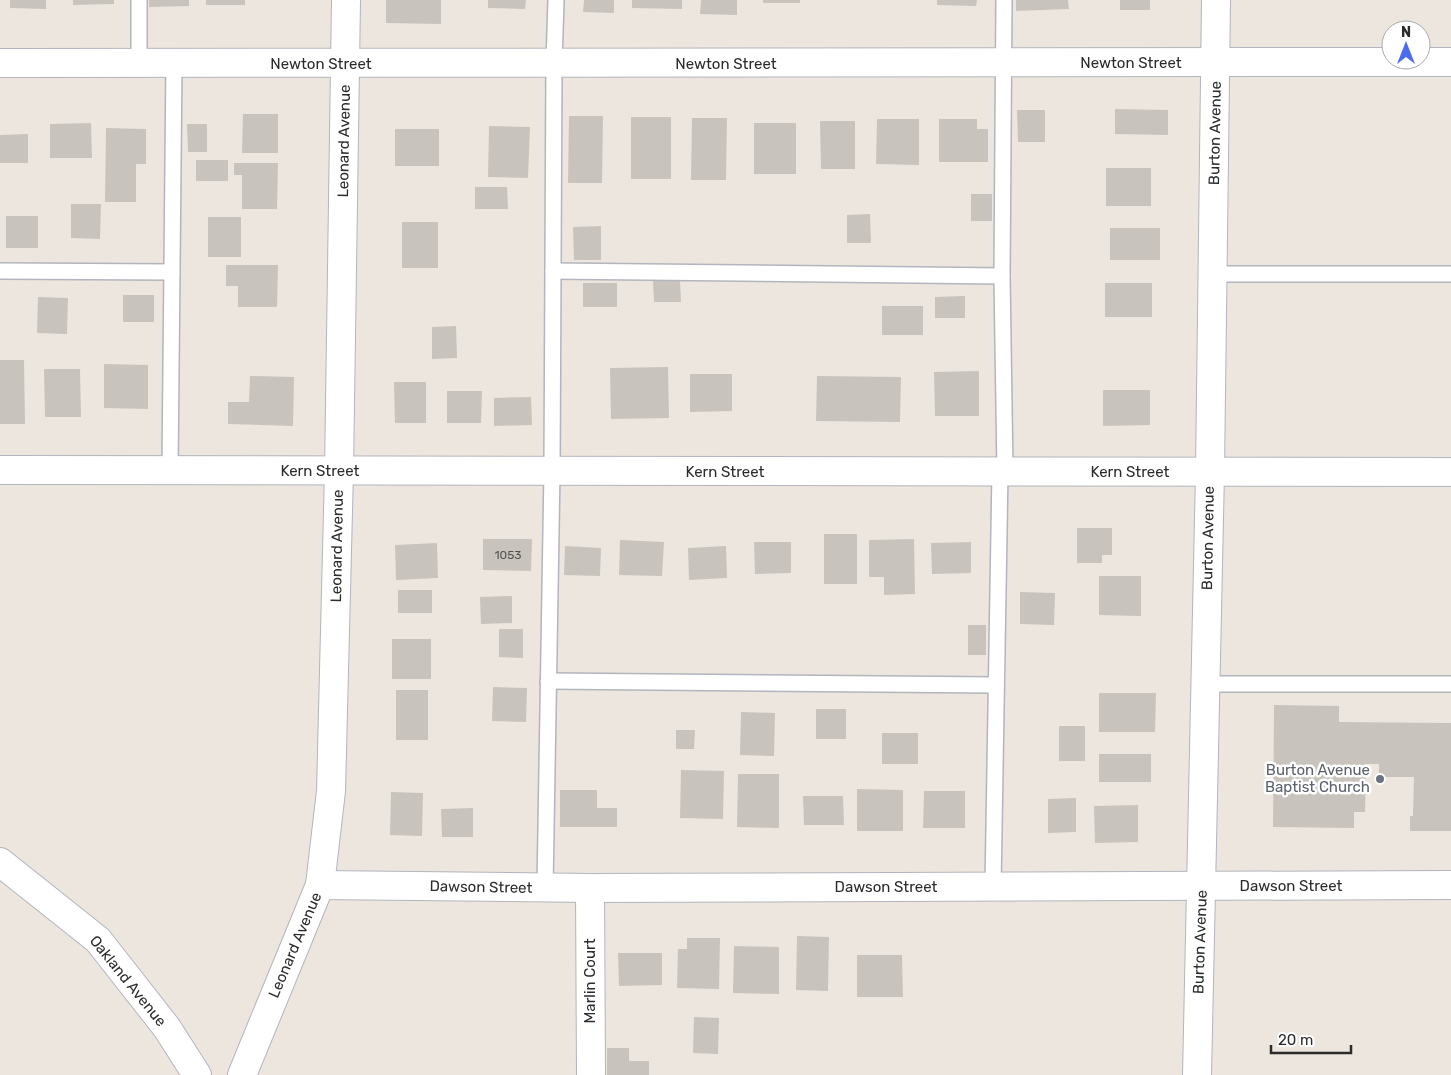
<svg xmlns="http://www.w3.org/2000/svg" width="1451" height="1075" font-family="Rubik,sans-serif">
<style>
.building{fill:#c8c4bd}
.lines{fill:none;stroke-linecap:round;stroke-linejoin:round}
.service-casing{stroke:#b2b5be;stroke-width:18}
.minor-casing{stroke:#b2b5be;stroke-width:30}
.tertiary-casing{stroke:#b2b5be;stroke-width:30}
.service{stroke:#fff;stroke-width:15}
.minor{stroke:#fff;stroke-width:28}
.tertiary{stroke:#fff;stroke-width:28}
.worship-dot{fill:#6b7280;stroke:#fff;stroke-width:2}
.labels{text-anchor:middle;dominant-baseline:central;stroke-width:5;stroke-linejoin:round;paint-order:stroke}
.number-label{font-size:12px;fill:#525150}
.street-label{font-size:15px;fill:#2b2b2b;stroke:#fff}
.worship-label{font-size:15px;fill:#5b616d;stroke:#fff;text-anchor:end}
</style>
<rect width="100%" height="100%" fill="#ece6de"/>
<g class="building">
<path d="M10,0H46V9L10,8Z"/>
<path d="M73,0H114V4L73,5Z"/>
<path d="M149,0H189V6L149,7Z"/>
<rect x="206" y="0" width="39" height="5"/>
<path d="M386,0H441V24L386,23Z"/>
<path d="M488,0H526L525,9L488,8Z"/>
<path d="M584,0H614V13L583,12Z"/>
<path d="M632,0H682V9L632,8Z"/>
<path d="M701,0H737V15L700,14Z"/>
<rect x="763" y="0" width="37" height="3"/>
<path d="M937,0H977L976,6L937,5Z"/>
<path d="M1016,0H1068L1069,9L1016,11Z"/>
<rect x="1120" y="0" width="30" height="10"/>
<path d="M1115,109L1168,110V135L1115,134Z"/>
<path d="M1017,110H1045V142H1018Z"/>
<path d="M243,114H278V153H242Z"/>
<path d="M569,116H603L602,183H568Z"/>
<rect x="631" y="117" width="40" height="62"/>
<path d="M692,118H727L726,180H691Z"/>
<path d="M877,119H919V165L876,164Z"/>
<path d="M939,119H977V129H988V162H939Z"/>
<path d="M820,121H855V169H821Z"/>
<path d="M91,123L92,158H50V124Z"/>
<rect x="754" y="123" width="42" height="51"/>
<path d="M187,124H207V152H188Z"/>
<path d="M489,126L530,127L528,178L488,177Z"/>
<path d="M106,128L146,129V164H136V202H105Z"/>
<rect x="395" y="129" width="44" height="37"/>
<path d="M28,134V163H0V135Z"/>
<rect x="196" y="160" width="32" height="21"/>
<path d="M234,163H278L277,209H242V175H234Z"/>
<rect x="1106" y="168" width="45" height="38"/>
<path d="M475,187H507L508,209H475Z"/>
<rect x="971" y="194" width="21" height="27"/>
<path d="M71,204H101L100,239L71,238Z"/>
<path d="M870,214L871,243H847V215Z"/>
<rect x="6" y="216" width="32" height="32"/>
<rect x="208" y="217" width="33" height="40"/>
<rect x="402" y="222" width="36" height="46"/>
<path d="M601,226V260H574L573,227Z"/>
<rect x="1110" y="228" width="50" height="32"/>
<path d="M226,265H278L277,307H238V286H226Z"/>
<path d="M653,281H680L681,302H654Z"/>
<rect x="583" y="283" width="34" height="24"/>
<rect x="1105" y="283" width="47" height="34"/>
<rect x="123" y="295" width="31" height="27"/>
<path d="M965,296V318H935V297Z"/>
<path d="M38,297L68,298L67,334L37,333Z"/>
<rect x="882" y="306" width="41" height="29"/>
<path d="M456,326L457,358L432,359V327Z"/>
<path d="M0,360H24L25,424H0Z"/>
<path d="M104,364L148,365V409L104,408Z"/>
<path d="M668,367L669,418L611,419L610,368Z"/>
<path d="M44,369H80L81,417H45Z"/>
<path d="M979,371V416H935L934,372Z"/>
<path d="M690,374H732V411L690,412Z"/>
<path d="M250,376L294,377L293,426L228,424V402H249Z"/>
<path d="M817,376L901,377L900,422L816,421Z"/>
<path d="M394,382H426V423H395Z"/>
<path d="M1103,390H1150V425L1103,426Z"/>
<path d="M447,391H482L481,423H447Z"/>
<path d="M531,397L532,425L494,426V398Z"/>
<path d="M1077,528H1112V555H1102V563H1077Z"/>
<rect x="824" y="534" width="33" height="50"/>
<path d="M483,539H532L531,571L483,570Z"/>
<path d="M914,539L915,594L884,595V577H869V540Z"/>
<path d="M620,540L664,542L662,576L619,575Z"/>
<path d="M754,542H791V573L755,574Z"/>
<path d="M971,542V573L932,574L931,543Z"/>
<path d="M437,543L438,578L396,580L395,545Z"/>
<path d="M565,546L601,548L600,576L564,575Z"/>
<path d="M726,546L727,578L689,580L688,548Z"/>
<path d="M1099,576H1141V616L1099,615Z"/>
<rect x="398" y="590" width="34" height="23"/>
<path d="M1020,592L1055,593L1054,625L1020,624Z"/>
<path d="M512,596V623L481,624L480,597Z"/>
<rect x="968" y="625" width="18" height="30"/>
<path d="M499,629H523V658L499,657Z"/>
<rect x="392" y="639" width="39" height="40"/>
<path d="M493,687L527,688L526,722L492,721Z"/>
<rect x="396" y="690" width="32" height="50"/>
<path d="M1099,693H1156L1155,732H1099Z"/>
<path d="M1274,705L1339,706V722L1451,723V831H1410V816H1413L1414,777H1379V764H1366L1365,812H1354V828L1273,827Z"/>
<rect x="816" y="709" width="30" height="30"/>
<path d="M741,712L775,713L774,756L740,755Z"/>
<rect x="1059" y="726" width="26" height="35"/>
<path d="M676,730H695L694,749H676Z"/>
<rect x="882" y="733" width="36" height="31"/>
<rect x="1099" y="754" width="52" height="28"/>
<path d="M681,770L724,771L723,819L680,818Z"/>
<path d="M738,774H779V828L737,827Z"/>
<path d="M857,789L903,790V831H857Z"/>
<path d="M560,790H597V808H617V827H560Z"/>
<path d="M924,791H965V828H923Z"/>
<path d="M391,792L423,793L422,836L390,835Z"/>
<path d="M803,796H843L844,825H804Z"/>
<path d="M1076,798V832L1048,833V799Z"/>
<path d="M1138,805V842L1095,843L1094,806Z"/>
<path d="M473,808V837H442L441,809Z"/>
<path d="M797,936L829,937L828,991L796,990Z"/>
<path d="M687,938H720L719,989L677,988L678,949H687Z"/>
<path d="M734,946L779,947V994L733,993Z"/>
<path d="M618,953H662V985L619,986Z"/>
<path d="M857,955H902L903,997H857Z"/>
<path d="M694,1017L719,1018L718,1054L693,1053Z"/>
<path d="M607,1048H629V1061H649V1075H607Z"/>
</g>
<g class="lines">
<g class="service-casing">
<g id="service">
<path d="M139,0V63"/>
<path d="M1004,0L1002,276L1005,472"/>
<path d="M0,271L172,272"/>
<path d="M553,271L1002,276"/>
<path d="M1213,274H1451"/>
<path d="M170,470L174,63"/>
<path d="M548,681L996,685"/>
<path d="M1205,684H1451"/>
<path d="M993,887L1000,472"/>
<path d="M545,888L552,471L554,64L556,0"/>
</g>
</g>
<g class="minor-casing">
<g id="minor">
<path d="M0,63L1451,62"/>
<path d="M0,470L1451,472"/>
<path d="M320,885L590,888L1451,885"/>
<path d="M590,888L591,1075"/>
<path d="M242,1075L320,885L331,791L339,471L346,0"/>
<path d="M1197,1075L1210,472L1216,0"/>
</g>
</g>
<g class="tertiary-casing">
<path id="tertiary" d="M0,862L98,940L167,1028L197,1075"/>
</g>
<use href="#service" class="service"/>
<use href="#minor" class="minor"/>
<use href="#tertiary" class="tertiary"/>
</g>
<circle class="worship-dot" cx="1380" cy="779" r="5"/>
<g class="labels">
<g class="number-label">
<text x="508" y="555">1053</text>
</g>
<g class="street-label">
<text x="1131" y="63">Newton Street</text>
<text x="321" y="64">Newton Street</text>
<text x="726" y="64">Newton Street</text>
<text transform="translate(1215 133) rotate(-89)">Burton Avenue</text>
<text transform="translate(344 141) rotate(-89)">Leonard Avenue</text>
<text x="320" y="471">Kern Street</text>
<text x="725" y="472">Kern Street</text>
<text x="1130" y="472">Kern Street</text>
<text transform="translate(1208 538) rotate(-89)">Burton Avenue</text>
<text transform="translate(337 546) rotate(-89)">Leonard Avenue</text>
<text x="1291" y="886">Dawson Street</text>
<text transform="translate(481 887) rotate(1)">Dawson Street</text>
<text x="886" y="887">Dawson Street</text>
<text transform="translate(1200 942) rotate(-88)">Burton Avenue</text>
<text transform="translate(295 945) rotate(-67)">Leonard Avenue</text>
<text transform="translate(128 981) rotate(51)">Oakland Avenue</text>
<text transform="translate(590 981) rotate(-90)">Marlin Court</text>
</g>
<g class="worship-label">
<text x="1370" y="770">Burton Avenue<tspan x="1370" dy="17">Baptist Church</tspan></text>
</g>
</g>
<g transform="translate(1406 45)"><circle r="24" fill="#ffffff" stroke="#aaaaaa"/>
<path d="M0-4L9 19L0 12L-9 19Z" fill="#4a6ced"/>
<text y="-8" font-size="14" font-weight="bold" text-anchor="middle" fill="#2b2b2b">N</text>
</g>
<path d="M1271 1045v8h80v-8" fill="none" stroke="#2b2b2b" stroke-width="2.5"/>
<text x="1278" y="1045" font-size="15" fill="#2b2b2b" stroke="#ffffff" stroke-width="4" paint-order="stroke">20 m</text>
</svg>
